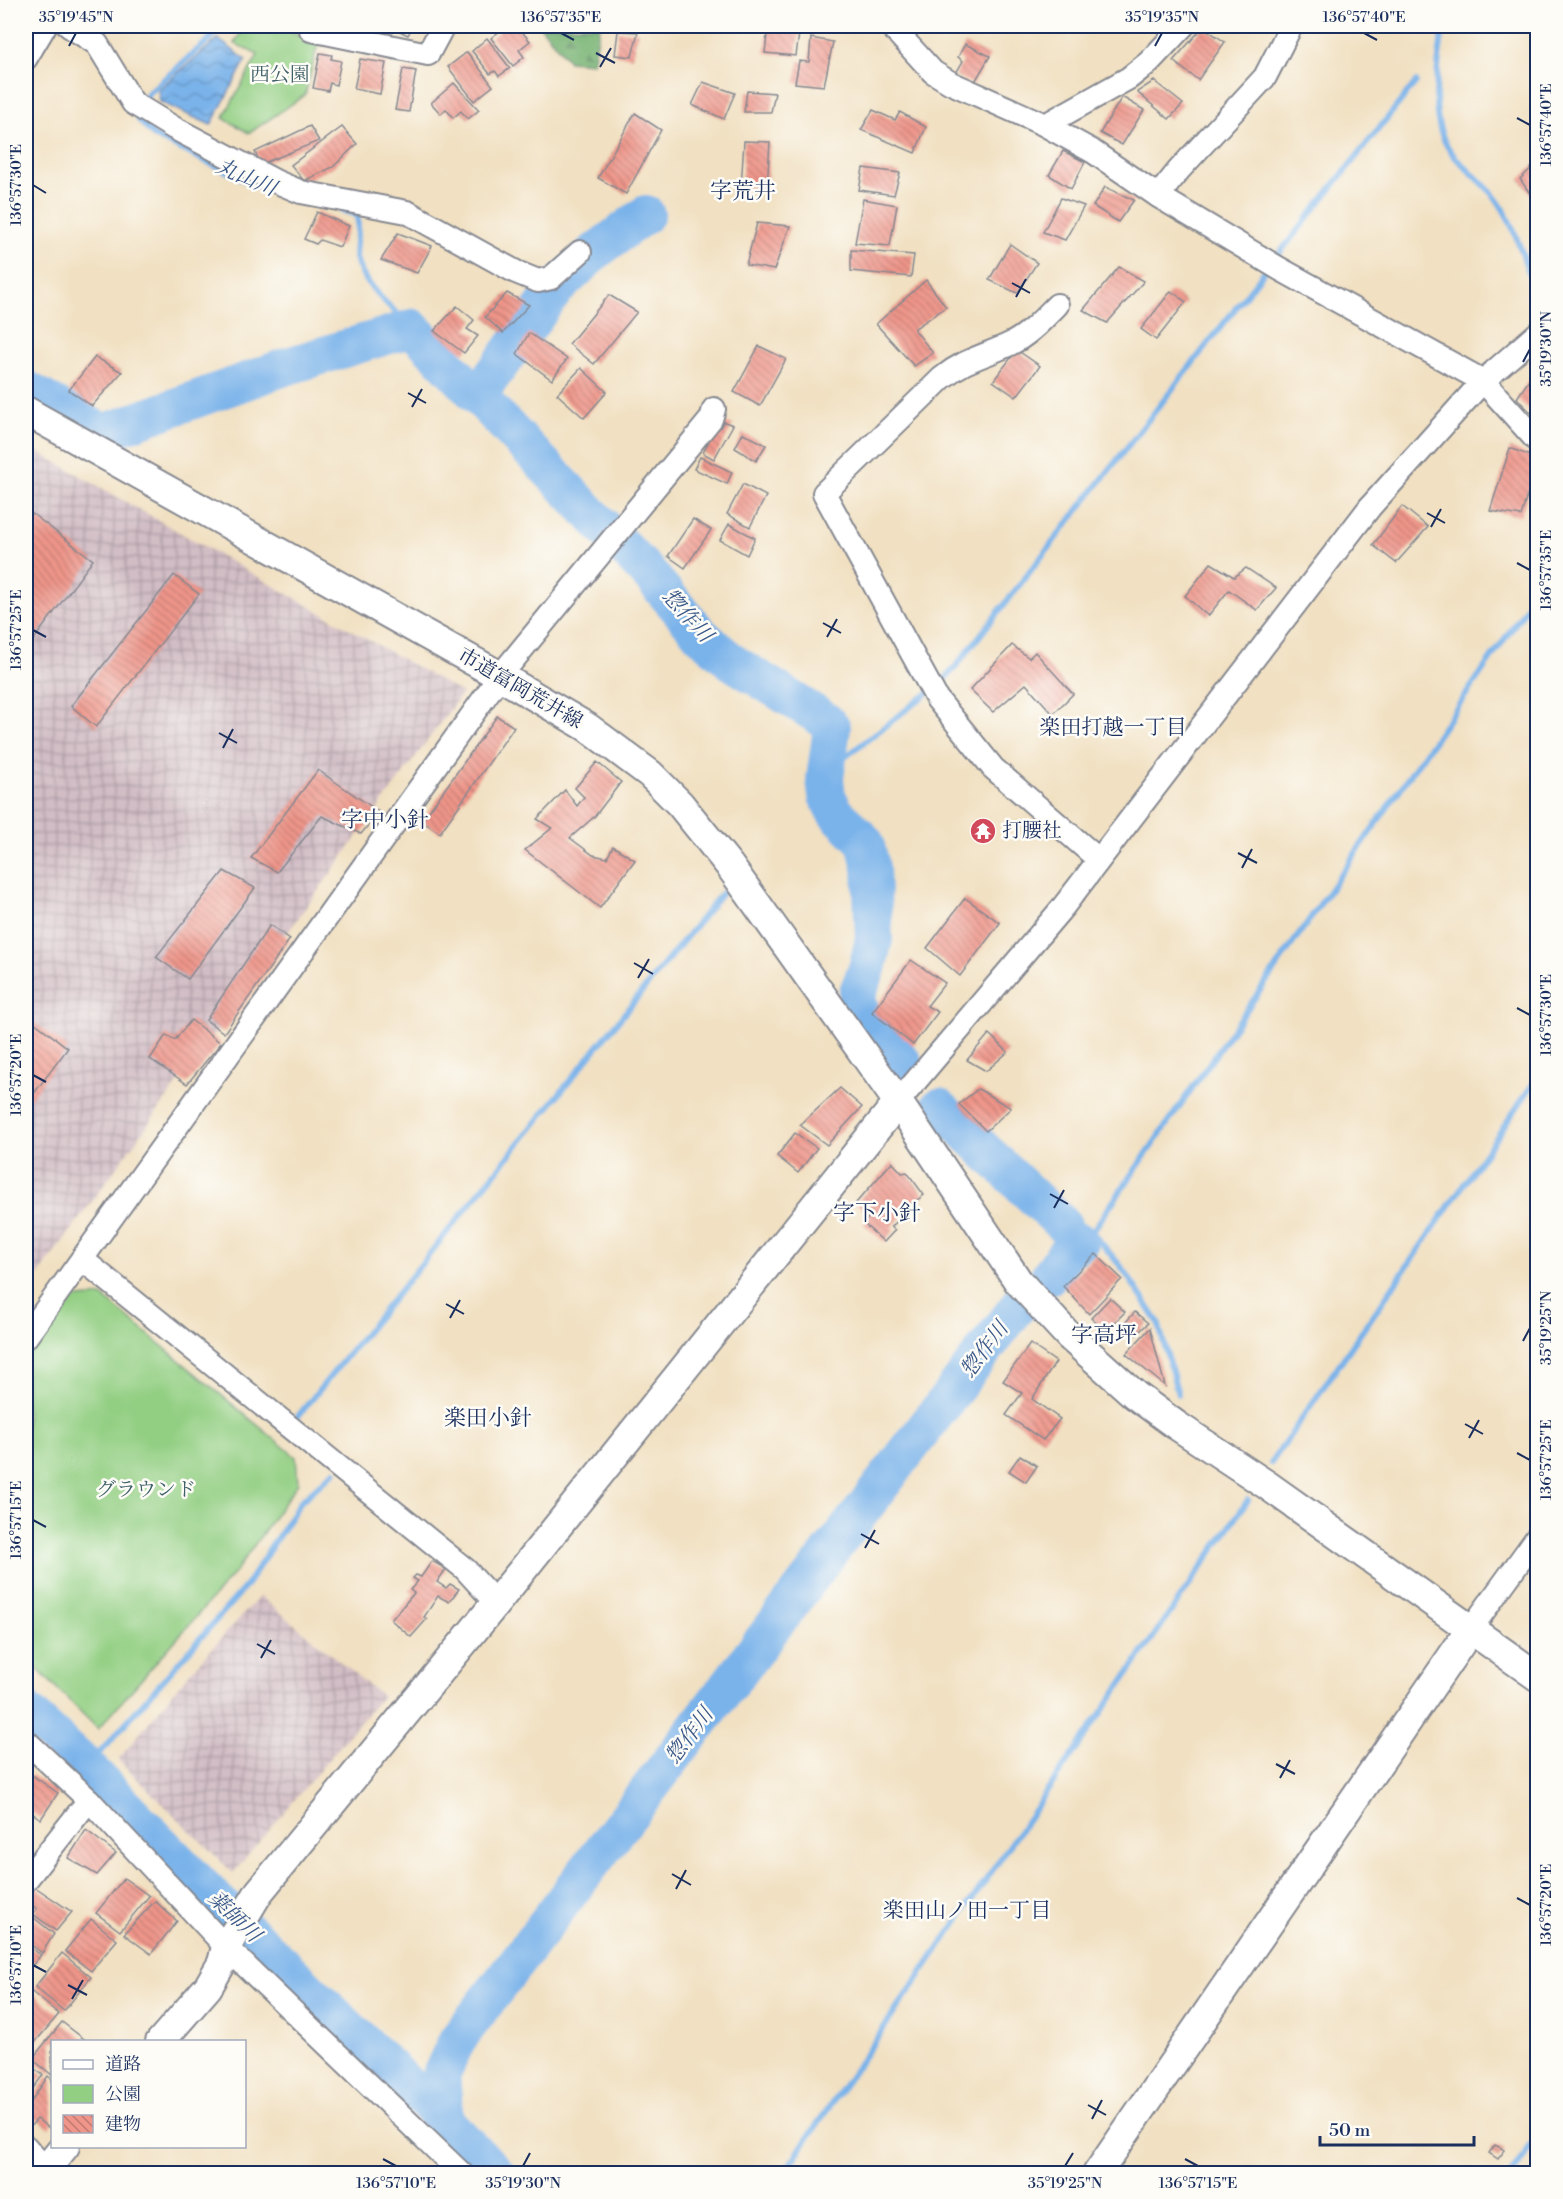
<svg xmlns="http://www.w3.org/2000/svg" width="1563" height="2199" font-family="'Libre Bodoni','Noto Serif JP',serif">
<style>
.industrial{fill:url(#industrial-grid)}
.forest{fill:url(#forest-firs);stroke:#487068;stroke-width:1.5}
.park{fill:#93cf83;stroke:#577f70;stroke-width:1.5}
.water{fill:url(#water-waves);stroke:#4a71a4;stroke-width:1.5}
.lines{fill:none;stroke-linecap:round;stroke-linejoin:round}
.stream{stroke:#7ab3ea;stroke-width:6}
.river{stroke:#7ab3ea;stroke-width:38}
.building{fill:url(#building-back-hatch)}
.minor-casing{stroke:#868890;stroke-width:26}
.tertiary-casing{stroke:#868890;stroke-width:32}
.minor{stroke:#fff;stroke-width:22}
.tertiary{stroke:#fff;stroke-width:28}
.ticks{fill:none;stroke:#1b2f5e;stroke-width:2}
.labels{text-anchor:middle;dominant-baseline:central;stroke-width:5;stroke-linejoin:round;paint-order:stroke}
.park-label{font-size:20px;fill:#3f5f69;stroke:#fdfcf7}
.street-label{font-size:20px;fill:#1b2f5e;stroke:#fdfcf7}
.poi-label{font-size:20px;fill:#1b2f5e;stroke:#fdfcf7;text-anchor:start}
.water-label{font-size:21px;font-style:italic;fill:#385788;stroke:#fdfcf7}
.neighbourhood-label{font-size:21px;fill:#1b2f5e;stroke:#fdfcf7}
.quarter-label{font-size:22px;fill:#1b2f5e;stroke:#fdfcf7}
.neatline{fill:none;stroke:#1b2f5e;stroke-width:2}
.ticks-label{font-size:15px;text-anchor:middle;fill:#1b2f5e}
</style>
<defs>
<pattern id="industrial-grid" width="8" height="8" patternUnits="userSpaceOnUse" patternTransform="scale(1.5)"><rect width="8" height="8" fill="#d2bdc5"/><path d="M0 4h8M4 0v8" fill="none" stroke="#aa9aa3"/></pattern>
<pattern id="forest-firs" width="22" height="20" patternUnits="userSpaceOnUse" patternTransform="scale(1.5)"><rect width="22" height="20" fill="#76b271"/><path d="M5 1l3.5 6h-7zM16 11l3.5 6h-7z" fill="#609160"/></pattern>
<pattern id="water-waves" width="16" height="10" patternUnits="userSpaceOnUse" patternTransform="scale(1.5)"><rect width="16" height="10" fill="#7ab3ea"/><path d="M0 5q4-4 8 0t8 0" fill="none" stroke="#6392c1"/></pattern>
<pattern id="building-back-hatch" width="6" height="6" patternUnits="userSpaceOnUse" patternTransform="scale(1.5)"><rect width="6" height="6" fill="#ef9589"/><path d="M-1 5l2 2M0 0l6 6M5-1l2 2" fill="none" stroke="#c17a73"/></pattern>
</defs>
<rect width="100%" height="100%" fill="#fdfcf7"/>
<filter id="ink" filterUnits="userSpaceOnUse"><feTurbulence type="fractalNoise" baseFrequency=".0167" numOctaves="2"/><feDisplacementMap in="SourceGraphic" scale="12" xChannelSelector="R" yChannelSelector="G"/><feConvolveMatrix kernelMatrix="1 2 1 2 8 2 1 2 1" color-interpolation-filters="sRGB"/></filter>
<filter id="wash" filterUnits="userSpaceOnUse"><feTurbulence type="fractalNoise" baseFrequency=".008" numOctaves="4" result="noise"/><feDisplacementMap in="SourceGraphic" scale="24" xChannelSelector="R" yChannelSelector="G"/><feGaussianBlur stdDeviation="1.35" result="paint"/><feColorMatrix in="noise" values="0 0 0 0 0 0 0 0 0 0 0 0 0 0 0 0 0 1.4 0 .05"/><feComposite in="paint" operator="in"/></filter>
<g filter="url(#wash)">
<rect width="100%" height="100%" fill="#f1e0c1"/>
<g class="industrial">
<path d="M26,445L462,693L26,1292Z"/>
<path d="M260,1596L382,1696L233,1873L118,1760L186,1677Z"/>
</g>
<path class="forest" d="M540,26H600L593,63L569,61Z"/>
<g class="park">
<path d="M246,26H271L319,40L305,95L249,133L223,118L258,55L234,43Z"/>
<path d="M102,1296L296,1457L298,1483L236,1571L98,1729L26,1658V1356L66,1299Z"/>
</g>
<path class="water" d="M218,39L246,60L211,125L160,102L158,90Z"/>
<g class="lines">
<g class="stream">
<path d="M1443,26C1439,67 1424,124 1456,158C1471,174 1488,185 1500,204C1518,232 1525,267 1538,297"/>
<path d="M144,104L148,93L209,40L219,26"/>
<path d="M140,114L138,119L154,136L259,187L274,191"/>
<path d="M341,210L357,215C361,229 353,244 356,257C361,285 393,308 412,328"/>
<path d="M1274,260L1416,82"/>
<path d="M844,758L942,682L953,670L1267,268"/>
<path d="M1092,1232L1123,1269L1158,1322L1178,1394"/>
<path d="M1080,1242L1092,1232L1538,591"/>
<path d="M298,1423L295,1420L722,893"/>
<path d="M1271,1463L1538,1077"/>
<path d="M87,1767L246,1586L301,1501L335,1471"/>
<path d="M783,2174L1248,1500"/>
<path d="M1512,2174L1538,2136"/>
</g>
<g class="river">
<path d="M26,389L103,433L285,367L412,328L649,574L701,635L732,662L825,720L832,728L825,779L827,796L835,812L865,842L871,867L874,939L867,969L858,992L857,1003L868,1025L904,1063"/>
<path d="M478,395L556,289L596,251L646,214"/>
<path d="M939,1107L1063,1225"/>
<path d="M1049,1276L1067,1251L1080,1242"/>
<path d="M26,1711L87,1767L215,1899L445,2121"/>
<path d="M497,2174L445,2121L441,2075L457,2040L1019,1305"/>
</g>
</g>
<g id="blocks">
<g class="building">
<path d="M389,26H413L408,35Z"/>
<path d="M506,26H517L530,41L519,50L524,57L513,66L491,38Z"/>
<path d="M768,26H800L796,56L765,53Z"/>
<path d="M1203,27L1225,42L1198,80L1173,61Z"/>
<path d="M618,31L638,32L632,57L615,55Z"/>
<path d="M487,38L510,68L499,76L495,71L490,74L472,51Z"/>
<path d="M811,38L833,42L824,86L795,83L799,61L809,62Z"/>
<path d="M965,44L990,56L973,85L955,75L963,61L958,57Z"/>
<path d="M467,52L493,86L474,101L448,67Z"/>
<path d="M320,53L332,55L331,59L341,61L336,85L330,83L328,91L313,88Z"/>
<path d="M360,59L386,63L380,94L354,89Z"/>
<path d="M403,69L416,71L409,112L395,110Z"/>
<path d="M1154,81L1183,104L1169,119L1137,92Z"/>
<path d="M703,82L735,93L724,119L692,105Z"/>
<path d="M454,83L479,110L468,119L461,111L453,118L446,109L441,114L431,103Z"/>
<path d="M747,91L775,93L771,112H744Z"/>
<path d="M1122,97L1144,110L1122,145L1100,133Z"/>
<path d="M873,110L895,120L900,112L926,127L915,153L861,130Z"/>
<path d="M635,113L661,130L626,194L598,178Z"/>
<path d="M310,126L319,141L261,164L255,152Z"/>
<path d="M342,127L357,144L333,167L304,181L291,165Z"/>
<path d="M744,141L770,142L767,188H741Z"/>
<path d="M1063,151L1085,162L1071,189L1049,175Z"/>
<path d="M1538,162V205L1520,179Z"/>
<path d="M863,168L900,173L894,195L859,190Z"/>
<path d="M1105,187L1134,200L1118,222L1093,206Z"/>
<path d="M1061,198L1084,206L1065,240L1043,232Z"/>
<path d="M863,199L897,205L890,246L855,243Z"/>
<path d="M317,212L349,226L340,247L320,240L316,244L304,239Z"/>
<path d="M757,223L790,226L774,270L746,265Z"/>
<path d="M398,233L432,246L417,273L381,260Z"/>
<path d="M1010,244L1037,263L1017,293L989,280Z"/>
<path d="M851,250L914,255L911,277L851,271Z"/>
<path d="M1119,267L1144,281L1107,323L1083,310Z"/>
<path d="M926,280L946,307L914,329L933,353L914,366L876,324Z"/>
<path d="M1171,291L1186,302L1156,340L1141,329Z"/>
<path d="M507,293L529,305L503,333L485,317Z"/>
<path d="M609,295L637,312L594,364L569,344Z"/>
<path d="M457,306L474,320L467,329L478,336L464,353L434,331Z"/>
<path d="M529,333L567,359L552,380L517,354Z"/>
<path d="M759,346L786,359L760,406L734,392Z"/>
<path d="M1017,350L1040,366L1016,397L993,381Z"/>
<path d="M95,357L122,372L92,406L69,390Z"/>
<path d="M581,368L607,392L584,418L557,394Z"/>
<path d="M1535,371L1538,413L1534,416L1517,398Z"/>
<path d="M719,420L733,425L714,459L703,453Z"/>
<path d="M743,433L766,445L756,461L735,448Z"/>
<path d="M1510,448L1538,459L1521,516L1490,511Z"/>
<path d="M700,457L732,472L727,484L694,469Z"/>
<path d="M743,484L766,496L750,527L727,514Z"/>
<path d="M1402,506L1428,527L1396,563L1373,545Z"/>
<path d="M26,509L93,560L26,650Z"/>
<path d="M693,519L711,530L685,568L668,556Z"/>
<path d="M729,524L755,538L747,555L720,540Z"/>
<path d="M1211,563L1234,577L1246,568L1276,588L1257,610L1229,590L1208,616L1185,596Z"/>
<path d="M174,575L199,594L96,727L71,706Z"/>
<path d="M1012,645L1029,658L1035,652L1073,694L1053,714L1026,684L993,712L970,690Z"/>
<path d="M497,716L514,727L440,833L422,821Z"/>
<path d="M597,762L621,782L595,816L570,838L593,855L607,858L613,846L635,860L600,908L525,850L552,828L537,819L565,790L577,806L584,797L575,788Z"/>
<path d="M318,770L379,812L361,834L322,816L277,872L251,858Z"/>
<path d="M224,871L255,888L188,979L156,957Z"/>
<path d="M965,898L1000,923L960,976L927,948Z"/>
<path d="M270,925L290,939L224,1033L206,1020Z"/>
<path d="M911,960L945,983L927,1006L938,1012L913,1045L872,1012Z"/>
<path d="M26,1016L68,1048L26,1104Z"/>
<path d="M191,1020L221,1043L187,1084L150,1059L166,1035L175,1040Z"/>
<path d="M989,1034L1008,1052L986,1071L967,1060Z"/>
<path d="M840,1088L862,1107L827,1145L800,1125Z"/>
<path d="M978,1089L1011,1108L986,1131L959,1104Z"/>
<path d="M795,1133L817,1148L798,1173L777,1156Z"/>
<path d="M892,1162L902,1173L907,1172L924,1195L910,1205L912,1208L891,1227L895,1230L884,1242L864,1224L870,1215L856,1203Z"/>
<path d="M1096,1254L1122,1279L1089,1314L1063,1286Z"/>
<path d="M1110,1298L1125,1312L1105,1332L1091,1318Z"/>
<path d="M1135,1312L1148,1323L1136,1335L1124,1324Z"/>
<path d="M1150,1328L1165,1386L1126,1354Z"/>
<path d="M1030,1344L1056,1362L1032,1399L1060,1419L1043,1440L1006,1415L1022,1393L1003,1381Z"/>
<path d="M1020,1455L1037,1466L1026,1482L1009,1471Z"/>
<path d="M432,1561L446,1569L437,1582L446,1588L450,1584L459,1589L449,1602L438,1596L424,1617L427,1619L411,1637L391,1620L414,1593L410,1590L418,1581L413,1578L416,1575L421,1577Z"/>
<path d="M32,1775L58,1793L41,1819L26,1809V1784Z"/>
<path d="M86,1830L116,1853L97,1875L68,1858Z"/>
<path d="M124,1878L149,1896L120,1931L96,1913Z"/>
<path d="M35,1887L72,1912L56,1931L33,1914L37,1909L26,1901Z"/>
<path d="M155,1901L177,1921L151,1954L124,1934Z"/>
<path d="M34,1918L54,1934L42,1953L26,1941V1926L29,1928Z"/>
<path d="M91,1919L117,1940L91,1971L65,1951Z"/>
<path d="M26,1945L41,1955L27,1972L26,1971Z"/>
<path d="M62,1953L91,1977L64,2011L35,1987Z"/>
<path d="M28,1989L59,2014L26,2053V1993Z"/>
<path d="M62,2022L88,2042H52V2075L32,2059Z"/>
<path d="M26,2063L43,2075L26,2098Z"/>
<path d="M48,2076L52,2079V2123L49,2128L37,2119L28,2129L26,2109Z"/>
<path d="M1495,2145L1505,2150L1498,2159L1489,2153Z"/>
</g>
</g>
</g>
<g filter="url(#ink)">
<use href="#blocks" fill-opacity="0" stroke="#868890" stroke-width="1.5"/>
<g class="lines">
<g class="minor-casing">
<g id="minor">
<path d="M69,26L97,44L133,103L174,128L277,182L301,192L407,212L516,272L538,281L551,278L580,252"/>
<path d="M313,26L311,30L428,54L443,26"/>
<path d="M891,26L933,72L951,83L1045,125L1092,151L1158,196L1280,269L1483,381L1538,442"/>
<path d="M26,58L45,26"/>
<path d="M1045,125L1129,78L1149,62L1183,26"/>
<path d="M1158,196L1179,170L1265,77L1291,26"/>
<path d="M1057,305C1043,319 1029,335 1010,344C985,356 965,359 942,378L824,493L937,699L993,768L1098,859"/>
<path d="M898,1102L1063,907L1370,507L1483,381L1538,333"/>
<path d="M83,1260L465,1569L496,1603"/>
<path d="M26,1337L500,676L711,419L714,409"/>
<path d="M1470,1630L1538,1536"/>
<path d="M26,1741L89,1800L226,1947L462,2174"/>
<path d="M26,1880L89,1800"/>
<path d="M26,2147L45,2169"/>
</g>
</g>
<g class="tertiary-casing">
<g id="tertiary">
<path d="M26,411L500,676L587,727L650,774L680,804L729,865L898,1102L1018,1281L1068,1335L1135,1395L1176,1425L1267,1485L1538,1677"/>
<path d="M160,2042L208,1987L222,1963L226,1947L259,1892L496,1603L898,1102"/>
<path d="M42,2174L65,2146"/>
<path d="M1097,2174L1470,1630"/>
</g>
</g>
<use href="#minor" class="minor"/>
<use href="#tertiary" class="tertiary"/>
</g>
</g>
<path class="ticks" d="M561,33L574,40M1364,33L1377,40M69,46L76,33M1155,46L1162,33M596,53L615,63M600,67L611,48M1517,118L1530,125M33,185L46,193M1012,283L1030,293M1016,297L1026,279M1523,362L1530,349M408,393L426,403M412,407L422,389M1427,513L1445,523M1431,527L1441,509M1517,563L1530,570M823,623L841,633M33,630L46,637M827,637L837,619M219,733L237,743M223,748L233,729M1238,853L1257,863M1242,868L1252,849M634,963L653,974M638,978L649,959M1517,1008L1530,1015M33,1075L46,1082M1050,1194L1068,1204M1054,1208L1064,1190M446,1304L464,1314M450,1318L460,1300M1523,1341L1530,1328M1465,1424L1483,1434M1469,1438L1479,1420M1517,1453L1530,1460M33,1520L46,1527M861,1534L879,1544M865,1548L875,1530M257,1644L275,1654M261,1658L271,1640M1276,1764L1295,1774M1280,1778L1290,1760M672,1874L691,1885M676,1889L686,1870M1517,1898L1530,1905M33,1965L46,1972M68,1985L87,1995M72,1999L83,1980M1088,2105L1106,2115M1092,2119L1102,2100M383,2159L396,2166M1185,2159L1198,2166M523,2166L530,2153M1065,2166L1073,2153"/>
<defs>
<g id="temple-disc" transform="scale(1.35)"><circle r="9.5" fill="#d1495b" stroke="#fdfcf7"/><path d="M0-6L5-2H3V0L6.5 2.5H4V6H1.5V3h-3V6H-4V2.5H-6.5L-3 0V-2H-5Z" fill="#fff"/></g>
</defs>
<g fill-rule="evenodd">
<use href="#temple-disc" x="983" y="831"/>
</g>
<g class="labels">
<g class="park-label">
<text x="280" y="75">西公園</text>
<text x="146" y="1490">グラウンド</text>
</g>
<g class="street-label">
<text transform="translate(520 689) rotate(30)">市道富岡荒井線</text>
</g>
<g class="poi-label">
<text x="1002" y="831">打腰社</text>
</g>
<g class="water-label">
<text transform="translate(246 178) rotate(23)">丸山川</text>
<text transform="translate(687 616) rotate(48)">惣作川</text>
<text transform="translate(985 1350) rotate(-53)">惣作川</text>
<text transform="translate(690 1736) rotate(-53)">惣作川</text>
<text transform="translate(234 1917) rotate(44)">薬師川</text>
</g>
<g class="neighbourhood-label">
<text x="1113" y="728">楽田打越一丁目</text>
<text x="967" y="1911">楽田山ノ田一丁目</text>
</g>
<g class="quarter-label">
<text x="743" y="191">字荒井</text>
<text x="385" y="820">字中小針</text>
<text x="877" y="1213">字下小針</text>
<text x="1104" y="1335">字高坪</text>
<text x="488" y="1418">楽田小針</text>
</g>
</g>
<rect width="1563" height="2199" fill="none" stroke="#fdfcf7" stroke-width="66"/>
<rect x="51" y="2040" width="195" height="108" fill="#fdfcf7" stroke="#a3aaba" stroke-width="1.5"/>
<rect x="63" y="2060" width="30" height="9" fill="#ffffff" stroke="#a3aaba" stroke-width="1.5"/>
<text x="105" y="2070" font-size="18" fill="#1b2f5e">道路</text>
<rect x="63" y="2085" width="30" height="18" fill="#93cf83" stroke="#a3aaba" stroke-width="1.5"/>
<text x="105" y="2100" font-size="18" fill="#1b2f5e">公園</text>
<rect x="63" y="2115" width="30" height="18" fill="url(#building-back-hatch)" stroke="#a3aaba" stroke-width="1.5"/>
<text x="105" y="2130" font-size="18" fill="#1b2f5e">建物</text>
<path d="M1320 2136v9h154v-9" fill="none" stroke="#1b2f5e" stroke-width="3"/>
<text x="1329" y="2136" font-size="18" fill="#1b2f5e" stroke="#fdfcf7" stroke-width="4.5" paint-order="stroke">50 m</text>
<rect x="33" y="33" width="1497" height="2133" class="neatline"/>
<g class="ticks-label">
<text x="76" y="22">35°19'45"N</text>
<text x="561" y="22">136°57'35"E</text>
<text x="1162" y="22">35°19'35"N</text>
<text x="1364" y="22">136°57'40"E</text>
<text transform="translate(1546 125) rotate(-90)" y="5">136°57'40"E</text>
<text transform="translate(16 185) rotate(-90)" y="5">136°57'30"E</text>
<text transform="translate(1546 349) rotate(-90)" y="5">35°19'30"N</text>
<text transform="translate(1546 570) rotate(-90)" y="5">136°57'35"E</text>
<text transform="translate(16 630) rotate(-90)" y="5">136°57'25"E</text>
<text transform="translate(1546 1015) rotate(-90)" y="5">136°57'30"E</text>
<text transform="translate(16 1075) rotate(-90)" y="5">136°57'20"E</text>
<text transform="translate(1546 1328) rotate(-90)" y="5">35°19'25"N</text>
<text transform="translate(1546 1460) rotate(-90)" y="5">136°57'25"E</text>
<text transform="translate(16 1520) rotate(-90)" y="5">136°57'15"E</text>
<text transform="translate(1546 1905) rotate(-90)" y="5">136°57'20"E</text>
<text transform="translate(16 1965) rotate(-90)" y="5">136°57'10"E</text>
<text x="396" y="2188">136°57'10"E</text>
<text x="523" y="2188">35°19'30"N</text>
<text x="1065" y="2188">35°19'25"N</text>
<text x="1198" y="2188">136°57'15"E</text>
</g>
</svg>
